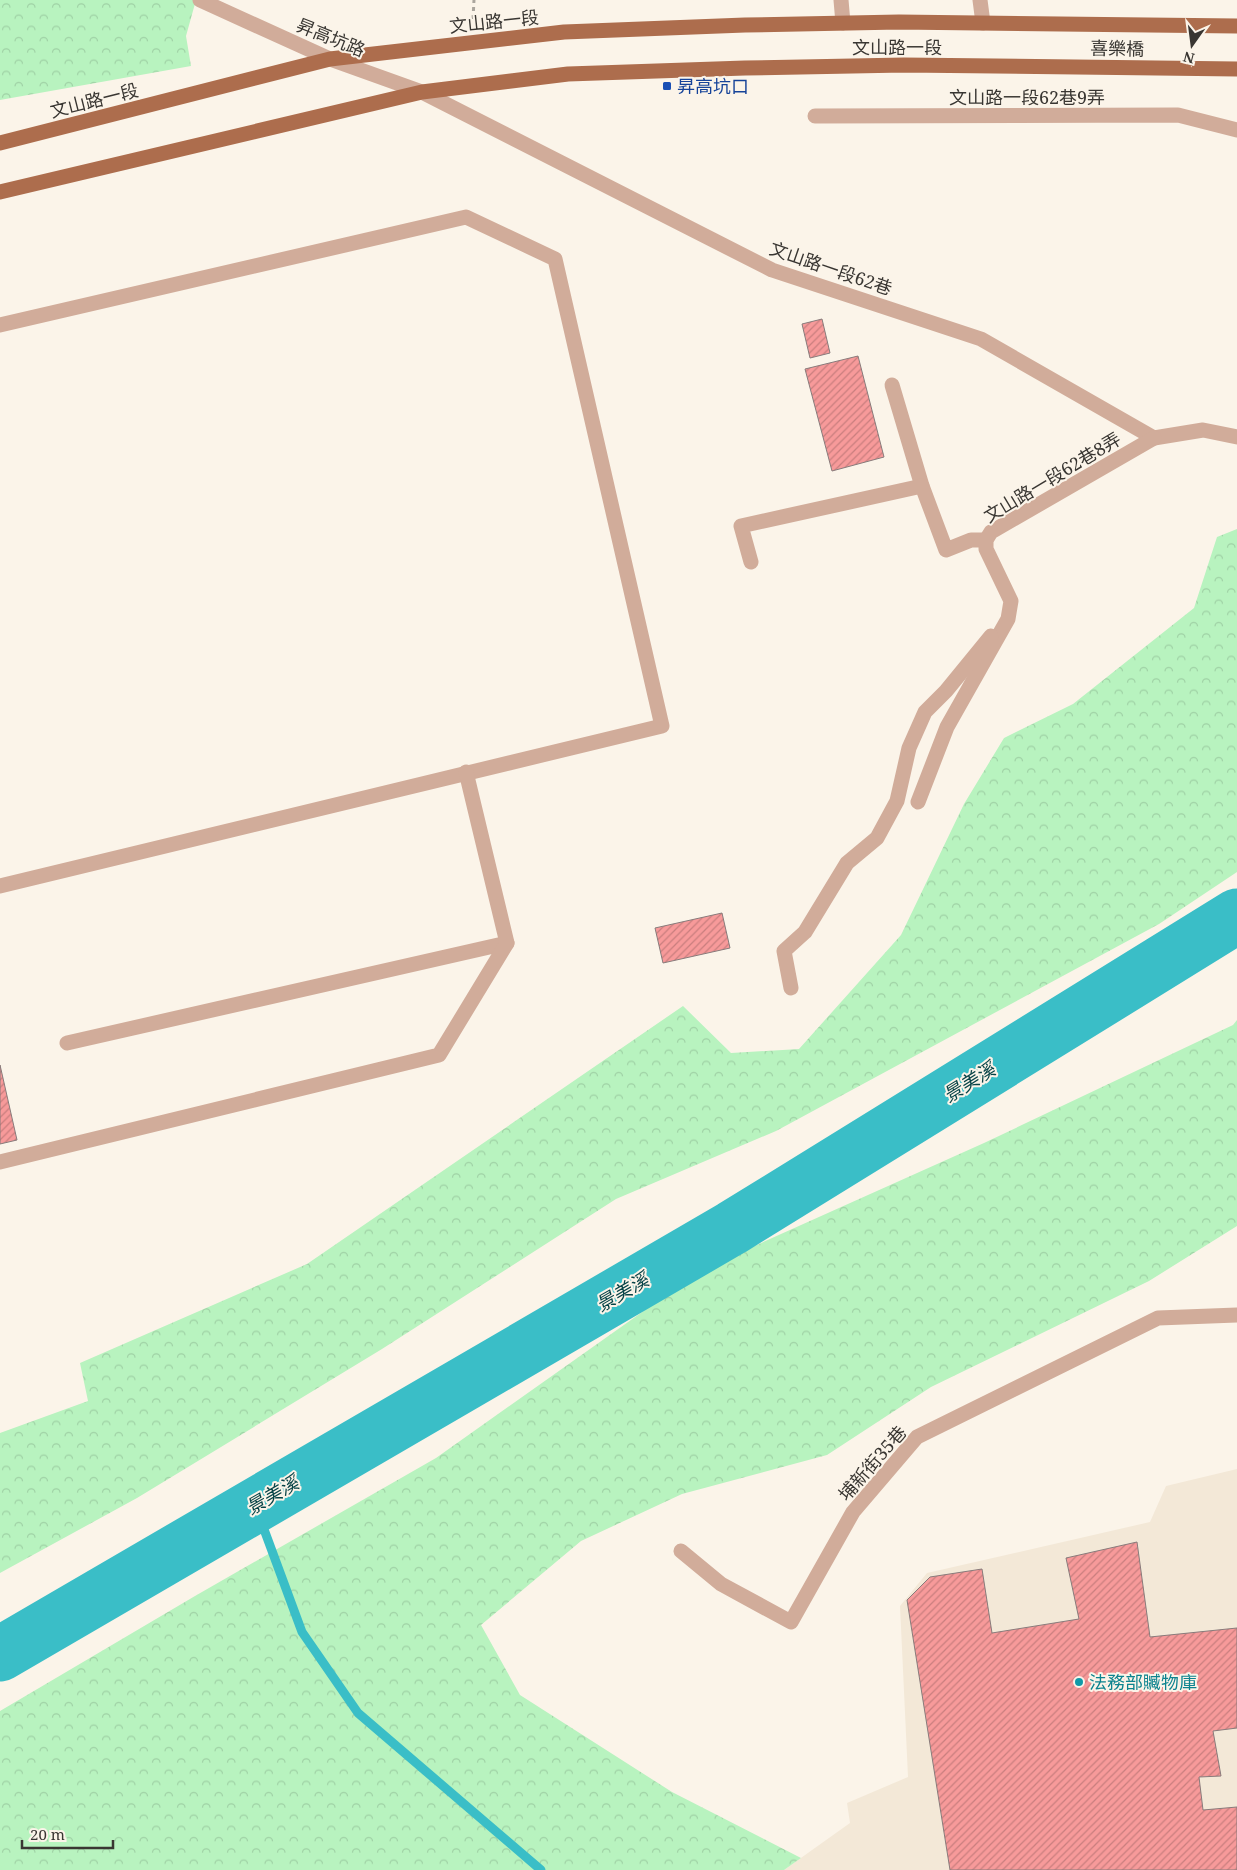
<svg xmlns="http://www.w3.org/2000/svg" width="1237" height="1870" font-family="'Noto Serif','Noto Sans TC',serif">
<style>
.built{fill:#f3e8d7}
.forest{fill:url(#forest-crowns)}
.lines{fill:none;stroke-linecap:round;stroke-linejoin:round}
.stream{stroke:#3abec7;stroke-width:9}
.river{stroke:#3abec7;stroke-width:55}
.building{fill:url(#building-hatch);stroke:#887b7b}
.path{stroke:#aba69e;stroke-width:3;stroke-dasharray:4 4;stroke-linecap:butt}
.minor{stroke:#d1ac9a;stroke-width:15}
.major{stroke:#ad6d4d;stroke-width:15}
.transit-dot{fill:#1a4fb4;stroke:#fbf4e9;stroke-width:2}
.culture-dot{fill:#0f9aa8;stroke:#fbf4e9;stroke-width:2}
.labels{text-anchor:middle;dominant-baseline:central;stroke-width:4;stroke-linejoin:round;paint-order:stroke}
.street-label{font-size:18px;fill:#393632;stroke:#fbf4e9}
.transit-label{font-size:18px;fill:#164399;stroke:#fbf4e9;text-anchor:start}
.culture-label{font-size:18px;fill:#0d838f;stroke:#fbf4e9;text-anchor:start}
.water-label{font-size:19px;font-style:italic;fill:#074347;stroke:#fbf4e9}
</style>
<defs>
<pattern id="forest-crowns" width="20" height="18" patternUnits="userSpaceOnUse" patternTransform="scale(1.25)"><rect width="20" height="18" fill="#b8f3bf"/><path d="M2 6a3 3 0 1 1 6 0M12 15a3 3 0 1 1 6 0" fill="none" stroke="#9fd1a5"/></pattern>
<pattern id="building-hatch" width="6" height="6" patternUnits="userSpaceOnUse" patternTransform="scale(1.25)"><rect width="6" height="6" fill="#f79a9a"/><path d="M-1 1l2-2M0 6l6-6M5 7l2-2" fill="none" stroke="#c97e7e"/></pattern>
</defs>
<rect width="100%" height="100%" fill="#fbf4e9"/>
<path class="built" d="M1237,1469V1870H784L850,1823L847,1803L908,1777L900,1606L927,1573L1150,1522L1166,1486Z"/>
<g class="forest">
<path d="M0,0H196L186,36L191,66L0,100Z"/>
<path d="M1237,529V872L1159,924L776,1131L616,1199L382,1349L137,1498L0,1573V1433L88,1401L80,1363L307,1264L683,1006L731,1053L799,1049L901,935L964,804L1004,738L1073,704L1194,608L1217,537Z"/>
<path d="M1237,1020V1226L1149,1281L931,1387L827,1455L682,1494L581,1541L481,1625L520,1695L672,1792L801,1858L784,1870H0V1711L195,1596L436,1458L703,1269L984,1143L1233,1025Z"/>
</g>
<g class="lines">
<path class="stream" d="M255,1505L302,1632L358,1713L541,1870"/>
<path class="river" d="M0,1654L732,1228L1237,916"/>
</g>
<g class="building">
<path d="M822,319L830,353L810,358L802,324Z"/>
<path d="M858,356L884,457L832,471L805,369Z"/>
<path d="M722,913L730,948L663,963L655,928Z"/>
<path d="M0,1065L17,1140L0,1144Z"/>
<path d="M1137,1542L1150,1637L1237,1628V1728L1213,1731L1221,1776L1199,1777L1203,1810L1237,1807V1870H950L907,1600L930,1577L982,1569L992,1633L1079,1619L1066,1558Z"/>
</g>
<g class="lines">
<path class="path" d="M473,19L474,0"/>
<g class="minor">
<path d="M200,0L330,59L422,92L772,270L981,339L1154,438L1203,430L1237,437"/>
<path d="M841,0L843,23"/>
<path d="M980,0L983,23"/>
<path d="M815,116L1178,115L1237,130"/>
<path d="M0,325L466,217L555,259L662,726L0,886"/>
<path d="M892,385L922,486"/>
<path d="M751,562L741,526L922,486L946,550L971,540H986"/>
<path d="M918,802L947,727L1008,619L1011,601L986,549V540L991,532L1154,438"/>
<path d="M791,988L784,951L805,932L847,863L877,838L897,801L909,748L925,712L946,691L991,636"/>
<path d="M67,1043L507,943"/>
<path d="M0,1162L439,1055L507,943L466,772"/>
<path d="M681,1551L721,1584L791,1622L853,1512L917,1437L1158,1318L1237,1315"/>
</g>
<g class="major">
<path d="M0,143L330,59L564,32L745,25L899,22L1237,26"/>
<path d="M0,192L422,92L568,74L745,68L904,65L1237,69"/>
</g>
</g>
<rect class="transit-dot" x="662" y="81" width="10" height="10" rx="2.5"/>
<circle class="culture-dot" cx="1079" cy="1682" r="5"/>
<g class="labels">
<g class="street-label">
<text transform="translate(494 21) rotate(-6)">文山路一段</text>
<text transform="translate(331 37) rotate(22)">昇高坑路</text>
<text x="897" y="47">文山路一段</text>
<text transform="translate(1117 48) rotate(1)">喜樂橋</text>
<text x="1027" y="97">文山路一段62巷9弄</text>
<text transform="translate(94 100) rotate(-14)">文山路一段</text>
<text transform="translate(831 268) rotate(19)">文山路一段62巷</text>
<text transform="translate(1052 477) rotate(-31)">文山路一段62巷8弄</text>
<text transform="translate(872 1463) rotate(-49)">埔新街35巷</text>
</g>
<g class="transit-label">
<text x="677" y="86">昇高坑口</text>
</g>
<g class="culture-label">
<text x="1089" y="1682">法務部贓物庫</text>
</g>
<g class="water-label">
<text transform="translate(969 1082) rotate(-32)">景美溪</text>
<text transform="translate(622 1292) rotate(-30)">景美溪</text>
<text transform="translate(272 1495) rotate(-30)">景美溪</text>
</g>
</g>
<g transform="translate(1192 45) rotate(194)" stroke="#fbf4e9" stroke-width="4" paint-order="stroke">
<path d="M0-4L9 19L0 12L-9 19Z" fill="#393632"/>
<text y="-8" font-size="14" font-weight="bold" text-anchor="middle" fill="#393632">N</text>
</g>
<path d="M22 1840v8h91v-8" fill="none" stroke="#393632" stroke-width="2.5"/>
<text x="30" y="1840" font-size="15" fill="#393632" stroke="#fbf4e9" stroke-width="4" paint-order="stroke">20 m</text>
</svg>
